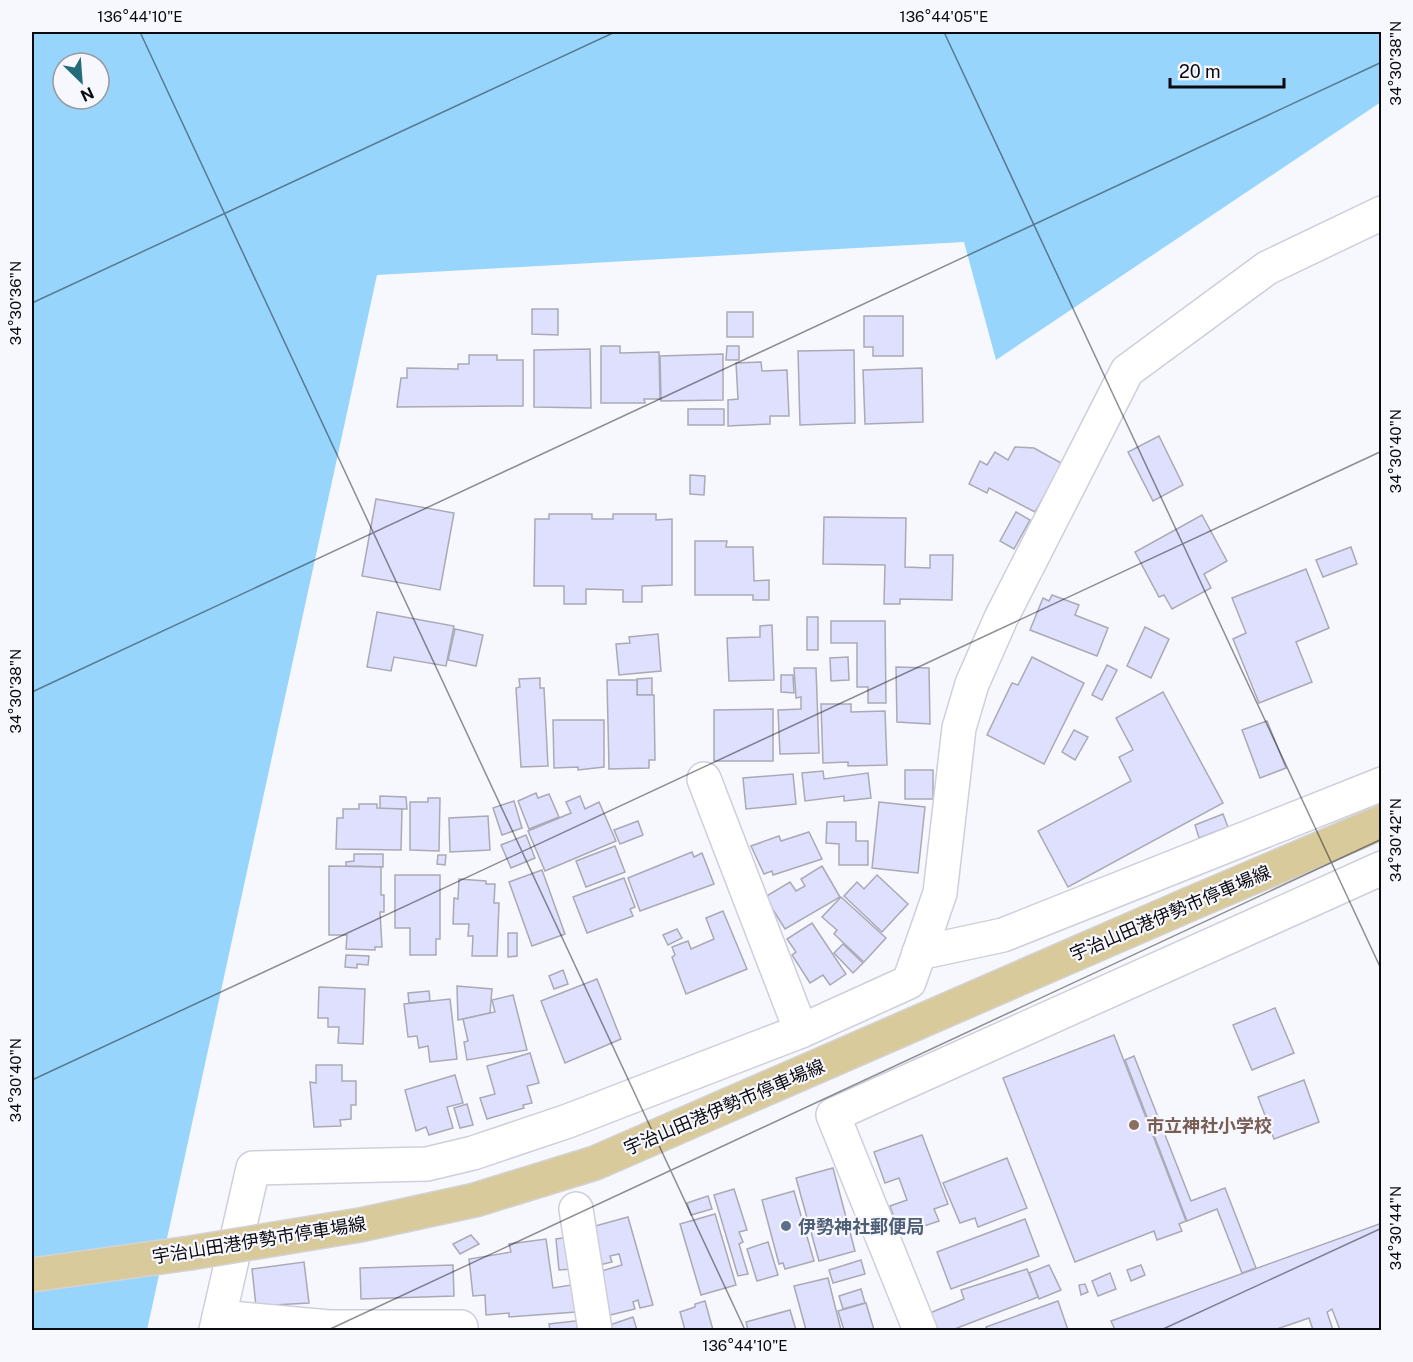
<svg xmlns="http://www.w3.org/2000/svg" width="1413" height="1362" font-family="'Public Sans','Noto Sans JP',sans-serif">
<style>
.water{fill:#97d5fc;fill-rule:evenodd}
.building{fill:#dfdffe;stroke:#a9aab5;stroke-width:1.5}
.lines{fill:none;stroke-linecap:round;stroke-linejoin:round}
.minor-casing{stroke:#cecfda;stroke-width:36}
.major-casing{stroke:#d3d3d4;stroke-width:36}
.minor{stroke:#fff;stroke-width:33}
.major{stroke:#d8ca9b;stroke-width:33}
.major-bridge-casing{stroke:#d3d3d4;stroke-width:36;stroke-linecap:butt}
.major-bridge{stroke:#d8ca9b;stroke-width:33}
.ticks{fill:none;stroke:#0b0b0f;stroke-width:1.5;stroke-opacity:0.45}
.education-dot{fill:#8d6e63;stroke:#f7f7fe;stroke-width:2}
.service-dot{fill:#5c6f8a;stroke:#f7f7fe;stroke-width:2}
.labels{text-anchor:middle;dominant-baseline:central;stroke-width:4.5;stroke-linejoin:round;paint-order:stroke}
.street-label{font-size:18px;fill:#0b0b0f;stroke:#f7f7fe}
.education-label{font-size:18px;font-weight:bold;fill:#785e54;stroke:#f7f7fe;text-anchor:start}
.service-label{font-size:18px;font-weight:bold;fill:#4e5e75;stroke:#f7f7fe;text-anchor:start}
.neatline{fill:none;stroke:#0b0b0f;stroke-width:2}
.ticks-label{font-size:15px;text-anchor:middle;fill:#0b0b0f}
</style>
<rect width="100%" height="100%" fill="#f7f7fe"/>
<path class="water" d="M32,32H1381V102L996,360L964,242L377,275L147,1330H32ZM63,63H99V99H63Z"/>
<g class="building">
<path d="M532,309H558V335L532,334Z"/>
<rect x="727" y="312" width="26" height="25"/>
<path d="M864,316H903V356H873V347H864Z"/>
<path d="M601,346H620V353L659,352L660,399H644L645,403H601Z"/>
<path d="M727,346H739V360H726Z"/>
<path d="M590,349L591,408L534,407V350Z"/>
<path d="M854,350L855,423L800,425L798,351Z"/>
<path d="M723,354V400L661,401L660,356Z"/>
<path d="M469,355H497V360H523V406L397,407L401,378H407V368L458,369V364H469Z"/>
<path d="M761,362L762,371L787,370L789,416H770V424L728,426V400L738,399L736,363Z"/>
<path d="M922,368L923,422L865,424L863,370Z"/>
<rect x="688" y="409" width="36" height="16"/>
<path d="M1159,436L1183,485L1153,501L1128,452Z"/>
<path d="M1015,447L1034,448L1063,464L1035,512L989,488L987,493L969,484L980,461L987,465L995,452L1008,460Z"/>
<path d="M690,475L705,476L704,495L690,494Z"/>
<path d="M376,499L454,513L440,590L362,576Z"/>
<path d="M1016,512L1030,520L1014,549L1000,541Z"/>
<path d="M549,514H592V519H613V514H656V520L672,519V585L642,586V602H623V590L586,589V604H564V586H534L535,519H549Z"/>
<path d="M1202,515L1227,561L1204,574L1211,588L1172,609L1164,595L1159,597L1135,552Z"/>
<path d="M824,517L906,518L905,567L930,568V555H953L952,600L900,599V604H884L885,565L823,564Z"/>
<path d="M695,541H727L726,547H753L754,581L769,580V600H753V595H695Z"/>
<path d="M1351,547L1357,564L1323,577L1316,560Z"/>
<path d="M1306,569L1329,628L1296,642L1312,682L1259,703L1233,639L1246,633L1232,598Z"/>
<path d="M1052,595L1079,605L1075,615L1108,628L1097,656L1030,630L1043,598L1049,601Z"/>
<path d="M377,612L454,626L446,666L394,657L391,671L367,667Z"/>
<rect x="807" y="617" width="11" height="33"/>
<path d="M831,621H885L886,703H868V687H857V643H831Z"/>
<path d="M772,625L774,680L729,681L727,638L760,637V626Z"/>
<path d="M1145,627L1169,639L1151,678L1127,666Z"/>
<path d="M455,629L483,635L476,666L448,660Z"/>
<path d="M658,634L661,671L619,675L616,644L630,643L629,637Z"/>
<path d="M848,657L849,680L831,681L830,658Z"/>
<path d="M1032,657L1084,683L1044,764L987,735L1012,683L1018,685Z"/>
<path d="M1107,665L1117,670L1102,700L1092,695Z"/>
<path d="M896,667L929,668L930,724L897,722Z"/>
<path d="M794,668H816L819,753L780,754L778,710L801,709V697L796,698Z"/>
<path d="M781,675H793L794,693L781,692Z"/>
<path d="M540,678V688H544L548,766L521,767L516,688L520,687L519,679Z"/>
<path d="M652,678V695H637V679Z"/>
<path d="M607,680H637V695H654L655,760H649V768L609,769Z"/>
<path d="M1163,692L1223,803L1068,887L1038,831L1131,781L1119,757L1133,750L1116,718Z"/>
<path d="M821,704H851V712L885,711L887,765L848,766V762L823,763Z"/>
<path d="M773,709V761H714V710Z"/>
<path d="M553,720H604V767L578,770V767L554,768Z"/>
<path d="M1267,721L1286,768L1260,778L1242,730Z"/>
<path d="M1074,730L1088,737L1075,760L1062,752Z"/>
<rect x="905" y="770" width="28" height="29"/>
<path d="M823,771L824,779L868,773L871,798L844,801V796L805,801L802,773Z"/>
<path d="M793,774L796,804L746,809L743,778Z"/>
<path d="M536,793L538,798L549,794L559,817L529,829L518,801Z"/>
<path d="M380,796L406,797L407,809H380Z"/>
<path d="M580,796L585,809L599,802L616,841L545,871L528,831L571,813L566,802Z"/>
<path d="M428,798H440L439,851L410,850V802H428Z"/>
<path d="M514,801L522,828L502,835L493,808Z"/>
<path d="M879,802L925,807L918,873L872,868Z"/>
<path d="M359,804H377V808L402,809L401,850L336,849L337,818H343V809H359Z"/>
<path d="M1223,814L1228,827L1199,838L1195,825Z"/>
<path d="M488,816L490,850L450,852L449,818Z"/>
<path d="M638,821L643,835L620,844L614,830Z"/>
<path d="M827,822H856V841H868V865H839V844L826,843Z"/>
<path d="M809,832L822,859L773,875L772,871L764,874L751,846L779,836L781,841Z"/>
<path d="M526,835L535,858L511,868L501,845Z"/>
<path d="M615,846L625,872L586,887L576,861Z"/>
<path d="M692,852L694,857L702,853L714,884L640,911L628,878Z"/>
<path d="M354,854H383V867L346,866V862L354,861Z"/>
<path d="M438,855H446L445,865L437,864Z"/>
<path d="M329,866L381,867V895H384V912H380L382,947H375V950L346,949L347,935H329Z"/>
<path d="M822,866L840,897L785,929L765,897L790,882L796,891L805,886L801,879Z"/>
<path d="M542,870L565,934L532,946L509,882Z"/>
<path d="M395,875H440V939H436V955H410V928H395Z"/>
<path d="M877,875L908,904L882,932L844,896L857,882L864,889Z"/>
<path d="M624,878L635,907L630,909L633,916L587,933L573,897Z"/>
<path d="M459,879L486,881V884H495L494,903H499L497,956H472L473,936H468L469,924H453L454,898L458,899Z"/>
<path d="M841,897L886,938L864,962L834,934L837,930L822,917Z"/>
<path d="M723,911L747,969L686,994L672,957L675,955L672,947L688,941L691,949L714,939L706,918Z"/>
<path d="M812,923L846,974L830,985L823,975L810,983L792,955L796,952L787,939Z"/>
<path d="M677,929L682,938L668,945L663,935Z"/>
<path d="M508,933H517V956L508,957Z"/>
<path d="M843,944L863,963L853,973L834,953Z"/>
<path d="M346,955L369,956L368,965L357,964V968L345,967Z"/>
<path d="M563,970L568,984L554,989L549,976Z"/>
<path d="M597,979L621,1039L565,1063L541,1001Z"/>
<path d="M457,986L492,989L490,1013L458,1020Z"/>
<path d="M319,987L365,989L363,1044L338,1043L339,1027H328V1018H318Z"/>
<path d="M429,991L430,1001L409,1003L408,993Z"/>
<path d="M513,995L527,1050L467,1060L464,1042L468,1041L463,1019L495,1012L492,1000Z"/>
<path d="M450,999L457,1059L430,1062L428,1046L419,1048L417,1036L408,1037L404,1004Z"/>
<path d="M1275,1008L1294,1053L1252,1070L1233,1025Z"/>
<path d="M1114,1035L1186,1221L1179,1224L1182,1231L1157,1240L1154,1231L1075,1262L1003,1078Z"/>
<path d="M530,1053L539,1083L527,1086L532,1103L523,1105L524,1108L487,1119L480,1098L495,1094L487,1066Z"/>
<path d="M1134,1056L1191,1201L1225,1188L1256,1268L1242,1273L1217,1209L1187,1221L1125,1060Z"/>
<path d="M316,1065H342V1081H356V1105H351V1119L340,1120L341,1126L314,1127L310,1082L316,1083Z"/>
<path d="M455,1075L463,1103L447,1107L453,1128L429,1135L426,1127L416,1131L405,1090Z"/>
<path d="M1304,1080L1319,1122L1274,1139L1258,1097Z"/>
<path d="M467,1104L473,1125L460,1128L454,1108Z"/>
<path d="M922,1135L948,1204L934,1209L939,1221L918,1228L914,1217L896,1224L890,1206L907,1200L899,1178L885,1183L874,1152Z"/>
<path d="M1007,1158L1027,1208L978,1227L975,1218L960,1223L943,1183Z"/>
<path d="M833,1168L855,1251L819,1261L796,1178Z"/>
<path d="M734,1189L747,1230L739,1232L743,1242L739,1244L748,1274L738,1276L714,1195Z"/>
<path d="M794,1191L814,1261L785,1269L783,1263L779,1264L762,1200Z"/>
<path d="M708,1196L712,1209L691,1215L687,1203Z"/>
<path d="M715,1214L736,1285L701,1295L680,1224Z"/>
<path d="M628,1217L653,1305L640,1308L638,1300L633,1302L635,1309L606,1316L598,1272L622,1265L619,1254L610,1256L612,1262L599,1265L588,1228Z"/>
<path d="M1025,1219L1039,1256L951,1289L937,1252Z"/>
<path d="M1382,1223V1330H1340L1332,1309L1327,1312L1333,1330H1313L1309,1318L1274,1330H1115L1111,1321Z"/>
<path d="M471,1235L479,1244L460,1254L453,1244Z"/>
<path d="M570,1237L572,1269L559,1270L556,1239Z"/>
<path d="M546,1239L553,1288L578,1284L576,1312L509,1317V1313L486,1315L485,1295L473,1296L469,1259L511,1252L509,1244Z"/>
<path d="M768,1242L778,1275L757,1281L747,1249Z"/>
<path d="M861,1260L865,1274L833,1283L829,1270Z"/>
<path d="M304,1262L309,1303L256,1306L252,1269Z"/>
<path d="M453,1265L454,1296L361,1299L360,1268Z"/>
<path d="M1049,1265L1061,1290L1039,1299L1029,1273Z"/>
<path d="M1141,1265L1145,1275L1131,1281L1127,1270Z"/>
<path d="M1027,1269L1038,1297L952,1330H938L930,1313L964,1299L961,1290Z"/>
<path d="M1110,1273L1116,1289L1098,1296L1092,1281Z"/>
<path d="M828,1278L841,1330H806L794,1286Z"/>
<path d="M1085,1284L1088,1292L1081,1295L1079,1285Z"/>
<path d="M861,1289L865,1303L843,1309L839,1296Z"/>
<path d="M705,1301L713,1330H685L680,1312L695,1307V1304Z"/>
<path d="M1058,1301L1068,1330H987L986,1327Z"/>
<path d="M866,1303L874,1330H844L838,1311Z"/>
<path d="M790,1310L796,1330H748L746,1322Z"/>
<path d="M633,1317L637,1330H609L607,1326Z"/>
<path d="M584,1320L585,1330H550L549,1324Z"/>
</g>
<g class="lines">
<g class="minor-casing">
<g id="minor">
<path d="M704,779L801,1031"/>
<path d="M919,953L1003,935L1382,784"/>
<path d="M576,1209L595,1330"/>
<path d="M219,1317L329,1327H461V1330"/>
<path d="M216,1330L253,1168L427,1164L473,1153L568,1121L801,1031L909,982L940,893L959,728L972,684L1001,618L1127,371L1267,268L1382,213"/>
<path d="M920,1330L833,1115L1382,868"/>
</g>
</g>
<g class="major-casing">
<path id="major" d="M1190,904L1382,822"/>
</g>
<use href="#minor" class="minor"/>
<use href="#major" class="major"/>
<g class="major-bridge-casing">
<path id="major-bridge" d="M32,1275L190,1253L360,1225L475,1200L595,1163L1190,904"/>
</g>
<use href="#major-bridge" class="major-bridge"/>
</g>
<path class="ticks" d="M140,32L745,1330M944,32L1382,971M32,303L615,32M32,692L1382,62M32,1080L1382,451M328,1330L1382,839M1161,1330L1382,1228"/>
<circle class="education-dot" cx="1134" cy="1125" r="6"/>
<circle class="service-dot" cx="786" cy="1226" r="6"/>
<g class="labels">
<g class="street-label">
<text transform="translate(1170 913) rotate(-23)">宇治山田港伊勢市停車場線</text>
<text transform="translate(724 1107) rotate(-23)">宇治山田港伊勢市停車場線</text>
<text transform="translate(259 1240) rotate(-9)">宇治山田港伊勢市停車場線</text>
</g>
<g class="education-label">
<text x="1146" y="1125">市立神社小学校</text>
</g>
<g class="service-label">
<text x="798" y="1226">伊勢神社郵便局</text>
</g>
</g>
<rect width="1413" height="1362" fill="none" stroke="#f7f7fe" stroke-width="66"/>
<g transform="translate(81 81) rotate(155)"><circle r="28" fill="#f7f7fe" stroke="#99999e" stroke-width="1.5"/>
<path d="M0-4.5L10 22L0 15L-10 22Z" fill="#266b7b"/>
<text y="-9" font-size="16" font-weight="bold" text-anchor="middle" fill="#0b0b0f">N</text>
</g>
<path d="M1170 78v9h114v-9" fill="none" stroke="#0b0b0f" stroke-width="3"/>
<text x="1179" y="78" font-size="18" fill="#0b0b0f" stroke="#f7f7fe" stroke-width="4.5" paint-order="stroke">20 m</text>
<rect x="33" y="33" width="1347" height="1296" class="neatline"/>
<g class="ticks-label">
<text x="140" y="22">136°44'10"E</text>
<text x="944" y="22">136°44'05"E</text>
<text transform="translate(1396 63) rotate(-90)" y="5">34°30'38"N</text>
<text transform="translate(16 303) rotate(-90)" y="5">34°30'36"N</text>
<text transform="translate(1396 451) rotate(-90)" y="5">34°30'40"N</text>
<text transform="translate(16 691) rotate(-90)" y="5">34°30'38"N</text>
<text transform="translate(1396 840) rotate(-90)" y="5">34°30'42"N</text>
<text transform="translate(16 1080) rotate(-90)" y="5">34°30'40"N</text>
<text transform="translate(1396 1228) rotate(-90)" y="5">34°30'44"N</text>
<text x="745" y="1351">136°44'10"E</text>
</g>
</svg>
